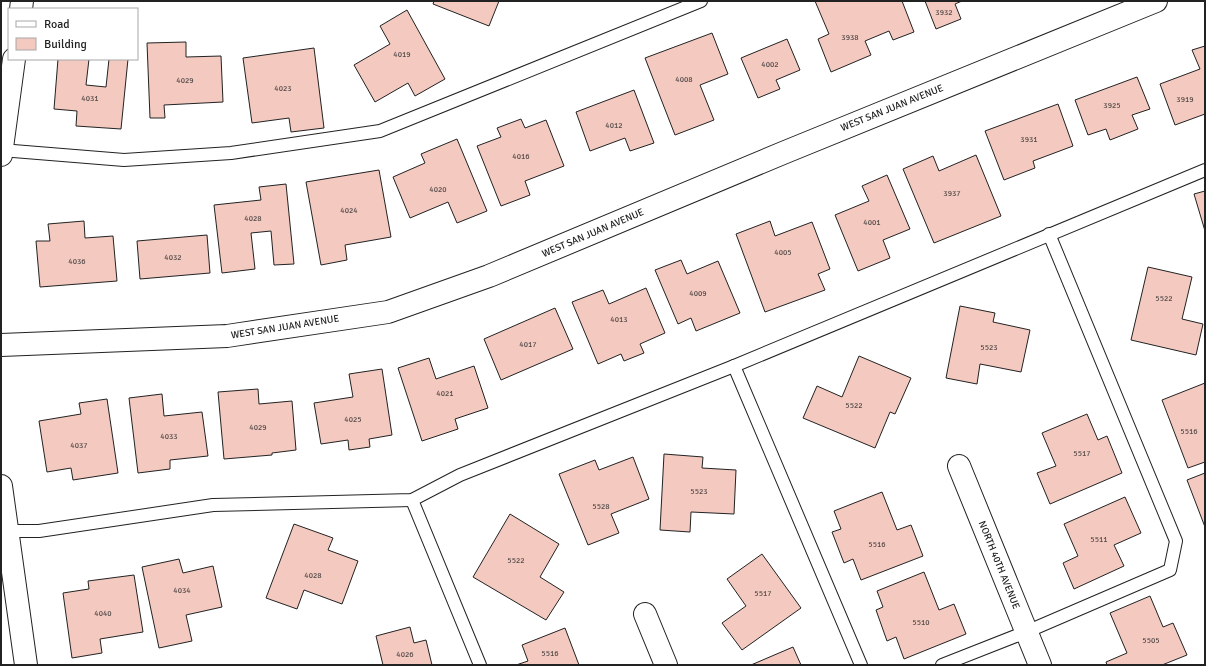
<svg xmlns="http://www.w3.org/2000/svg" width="1206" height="666" font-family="Signika,sans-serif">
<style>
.building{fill:#f3c9c0;stroke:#222}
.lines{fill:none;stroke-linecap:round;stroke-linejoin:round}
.service-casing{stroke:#222;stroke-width:14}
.minor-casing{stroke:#222;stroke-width:24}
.service{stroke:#fff;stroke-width:12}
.minor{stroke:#fff;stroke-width:22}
.labels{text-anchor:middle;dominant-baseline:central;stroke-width:3;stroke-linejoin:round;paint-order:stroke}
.number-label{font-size:8px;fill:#564c4a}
.street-label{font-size:10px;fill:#222;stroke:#fff}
</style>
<rect width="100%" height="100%" fill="#fff"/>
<g class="building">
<path d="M434,1H499L489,26L433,4Z"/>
<path d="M815,1H902L914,32L893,40L889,31L865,41L871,55L831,72L818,39L829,34Z"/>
<path d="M925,1H962L955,4L961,19L936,29Z"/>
<path d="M407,10L445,79L415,96L408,83L375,102L354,65L390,44L380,26Z"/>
<path d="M712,33L728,74L700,85L714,120L675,135L645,58Z"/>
<path d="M787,39L800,70L776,80L780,89L758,98L741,58Z"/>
<path d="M186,42V57L221,56L223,102L164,105L165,118H150L147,43Z"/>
<path d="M1205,46V114L1175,125L1160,84L1200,69L1192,50Z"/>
<path d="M314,48L324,128L291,132L289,118L252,123L243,58Z"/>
<path d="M58,59H89L86,85L106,87L109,59H128L121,129L76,126L77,111L54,109Z"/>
<path d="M1137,77L1150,109L1132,115L1138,129L1110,140L1106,129L1088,135L1075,100Z"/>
<path d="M634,90L654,143L630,151L625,138L590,151L576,112Z"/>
<path d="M1058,104L1073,146L1033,161L1035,168L1004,180L985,131Z"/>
<path d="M521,119L525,128L546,120L564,166L525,181L530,195L501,206L477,146L501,137L497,128Z"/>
<path d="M457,139L487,211L457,223L448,202L410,218L393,177L425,163L421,154Z"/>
<path d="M976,155L1001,216L934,243L903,169L933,156L939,171Z"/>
<path d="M379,170L391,237L345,245L347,260L321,265L306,182Z"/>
<path d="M887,175L910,229L883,240L890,258L858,271L835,215L869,201L862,186Z"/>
<path d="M286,184L294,264L274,265L271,231L251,233L255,269L222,273L214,205L261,200L259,187Z"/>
<path d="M1205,191V231L1194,194Z"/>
<path d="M84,221L85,238L113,236L117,281L40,287L36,241H50L48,224Z"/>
<path d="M770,221L775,236L812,222L830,269L818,274L825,290L765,312L736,234Z"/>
<path d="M207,235L210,273L140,279L137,241Z"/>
<path d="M681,260L687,274L718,261L740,313L696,331L691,318L678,324L655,270Z"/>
<path d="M1148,267L1192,277L1182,319L1203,324L1196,355L1131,340Z"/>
<path d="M646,288L665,333L640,344L644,353L624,361L621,354L598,364L572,302L603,290L609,304Z"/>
<path d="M960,306L995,313L993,322L1030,330L1021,372L980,364L977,384L946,378Z"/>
<path d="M555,308L573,349L501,380L484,339Z"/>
<path d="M859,356L911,378L895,414L890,412L875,448L803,418L817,386L842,397Z"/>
<path d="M429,358L436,379L474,366L488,408L455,419L458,429L422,441L398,368Z"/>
<path d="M382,369L392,435L369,439L370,447L349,450L348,440L321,444L314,403L353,397L349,374Z"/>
<path d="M1205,383V462L1188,468L1162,400Z"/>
<path d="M258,389L259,404L292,401L296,450L272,453V455L224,459L218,392Z"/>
<path d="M162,394L164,416L202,412L208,456L170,460V469L138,473L129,398Z"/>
<path d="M107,399L118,473L73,480L71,468L47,472L39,421L81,414L79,403Z"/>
<path d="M1087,414L1098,440L1107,436L1122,473L1050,504L1037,473L1056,466L1042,433Z"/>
<path d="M664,454L703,457L702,468L736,470L734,514L691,512L690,532L660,530Z"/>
<path d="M633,457L649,499L611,514L619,533L588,545L559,474L595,460L599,470Z"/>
<path d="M1205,473V527L1187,480Z"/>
<path d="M882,492L897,530L911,525L923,556L861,580L853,559L844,563L832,532L841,529L834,511Z"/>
<path d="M1125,497L1141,533L1114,545L1124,566L1074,589L1063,563L1078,556L1064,524Z"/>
<path d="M510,514L559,544L540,577L564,592L546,620L473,577Z"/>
<path d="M294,524L333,538L328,550L358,561L342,604L304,590L297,609L266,598Z"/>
<path d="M762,554L801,608L742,650L722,623L746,606L727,579Z"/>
<path d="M179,559L183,573L213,566L222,607L186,615L192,641L159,648L142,567Z"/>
<path d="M924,572L939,610L954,604L966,634L904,659L896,637L887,641L876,610L883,607L877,591Z"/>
<path d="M134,575L143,632L100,639L102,653L72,658L63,593L89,589L88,581Z"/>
<path d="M1150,596L1163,627L1173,623L1187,655L1162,665H1107L1106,662L1127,653L1110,613Z"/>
<path d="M410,627L414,643L426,640L432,665H383L376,636Z"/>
<path d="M565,628L579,665H516L528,661L522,645Z"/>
<path d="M793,647L801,665H751Z"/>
</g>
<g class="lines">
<g class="service-casing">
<g id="service">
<path d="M1,150L124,160L231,153L380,131L701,1"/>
<path d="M734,366L861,665"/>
<path d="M412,500L480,665"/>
<path d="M7,531H39L213,505L412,500L460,475L734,366L1205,170"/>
<path d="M942,665L1026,632L1170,570L1176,541L1049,234"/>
</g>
</g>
<g class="minor-casing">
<g id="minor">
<path d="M21,9L22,1"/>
<path d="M1,155L14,59"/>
<path d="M1,345L227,336L388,312L489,276L783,153L1156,1"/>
<path d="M959,466L1040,665"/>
<path d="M1,486L26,665"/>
<path d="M645,614L666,665"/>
</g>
</g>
<use href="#service" class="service"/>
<use href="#minor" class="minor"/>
</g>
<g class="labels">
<g class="number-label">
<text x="944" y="12">3932</text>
<text x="850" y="37">3938</text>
<text x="402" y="54">4019</text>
<text x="770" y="64">4002</text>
<text x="684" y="79">4008</text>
<text x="185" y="80">4029</text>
<text x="283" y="88">4023</text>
<text x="90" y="98">4031</text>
<text x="1185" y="99">3919</text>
<text x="1112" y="105">3925</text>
<text x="614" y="125">4012</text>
<text x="1029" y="139">3931</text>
<text x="521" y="156">4016</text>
<text x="438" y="189">4020</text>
<text x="952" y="193">3937</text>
<text x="349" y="210">4024</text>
<text x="253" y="218">4028</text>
<text x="872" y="222">4001</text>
<text x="783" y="252">4005</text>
<text x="173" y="257">4032</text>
<text x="77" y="261">4036</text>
<text x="698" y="293">4009</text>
<text x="1164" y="298">5522</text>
<text x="619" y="319">4013</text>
<text x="528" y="344">4017</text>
<text x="989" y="347">5523</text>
<text x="445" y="393">4021</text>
<text x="854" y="405">5522</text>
<text x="353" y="419">4025</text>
<text x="258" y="427">4029</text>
<text x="1189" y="431">5516</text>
<text x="169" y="436">4033</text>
<text x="79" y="445">4037</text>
<text x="1082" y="453">5517</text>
<text x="699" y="491">5523</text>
<text x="601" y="506">5528</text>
<text x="1099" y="539">5511</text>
<text x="877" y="544">5516</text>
<text x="516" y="560">5522</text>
<text x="313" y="575">4028</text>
<text x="182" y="590">4034</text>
<text x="763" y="593">5517</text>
<text x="103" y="613">4040</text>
<text x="921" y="622">5510</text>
<text x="1151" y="640">5505</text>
<text x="550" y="653">5516</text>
<text x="405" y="654">4026</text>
</g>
<g class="street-label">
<text transform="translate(892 108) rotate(-22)">WEST SAN JUAN AVENUE</text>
<text transform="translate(593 233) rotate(-23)">WEST SAN JUAN AVENUE</text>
<text transform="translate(285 327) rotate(-9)">WEST SAN JUAN AVENUE</text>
<text transform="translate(999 565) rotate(68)">NORTH 40TH AVENUE</text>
</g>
</g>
<rect width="1206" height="666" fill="none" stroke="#222222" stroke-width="4"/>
<rect x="8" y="8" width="130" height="52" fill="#ffffff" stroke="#a7a7a7"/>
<rect x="16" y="21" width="20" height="6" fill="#ffffff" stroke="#a7a7a7"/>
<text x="44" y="28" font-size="12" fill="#222222">Road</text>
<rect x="16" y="38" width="20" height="12" fill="#f3c9c0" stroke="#a7a7a7"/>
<text x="44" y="48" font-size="12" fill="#222222">Building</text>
</svg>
